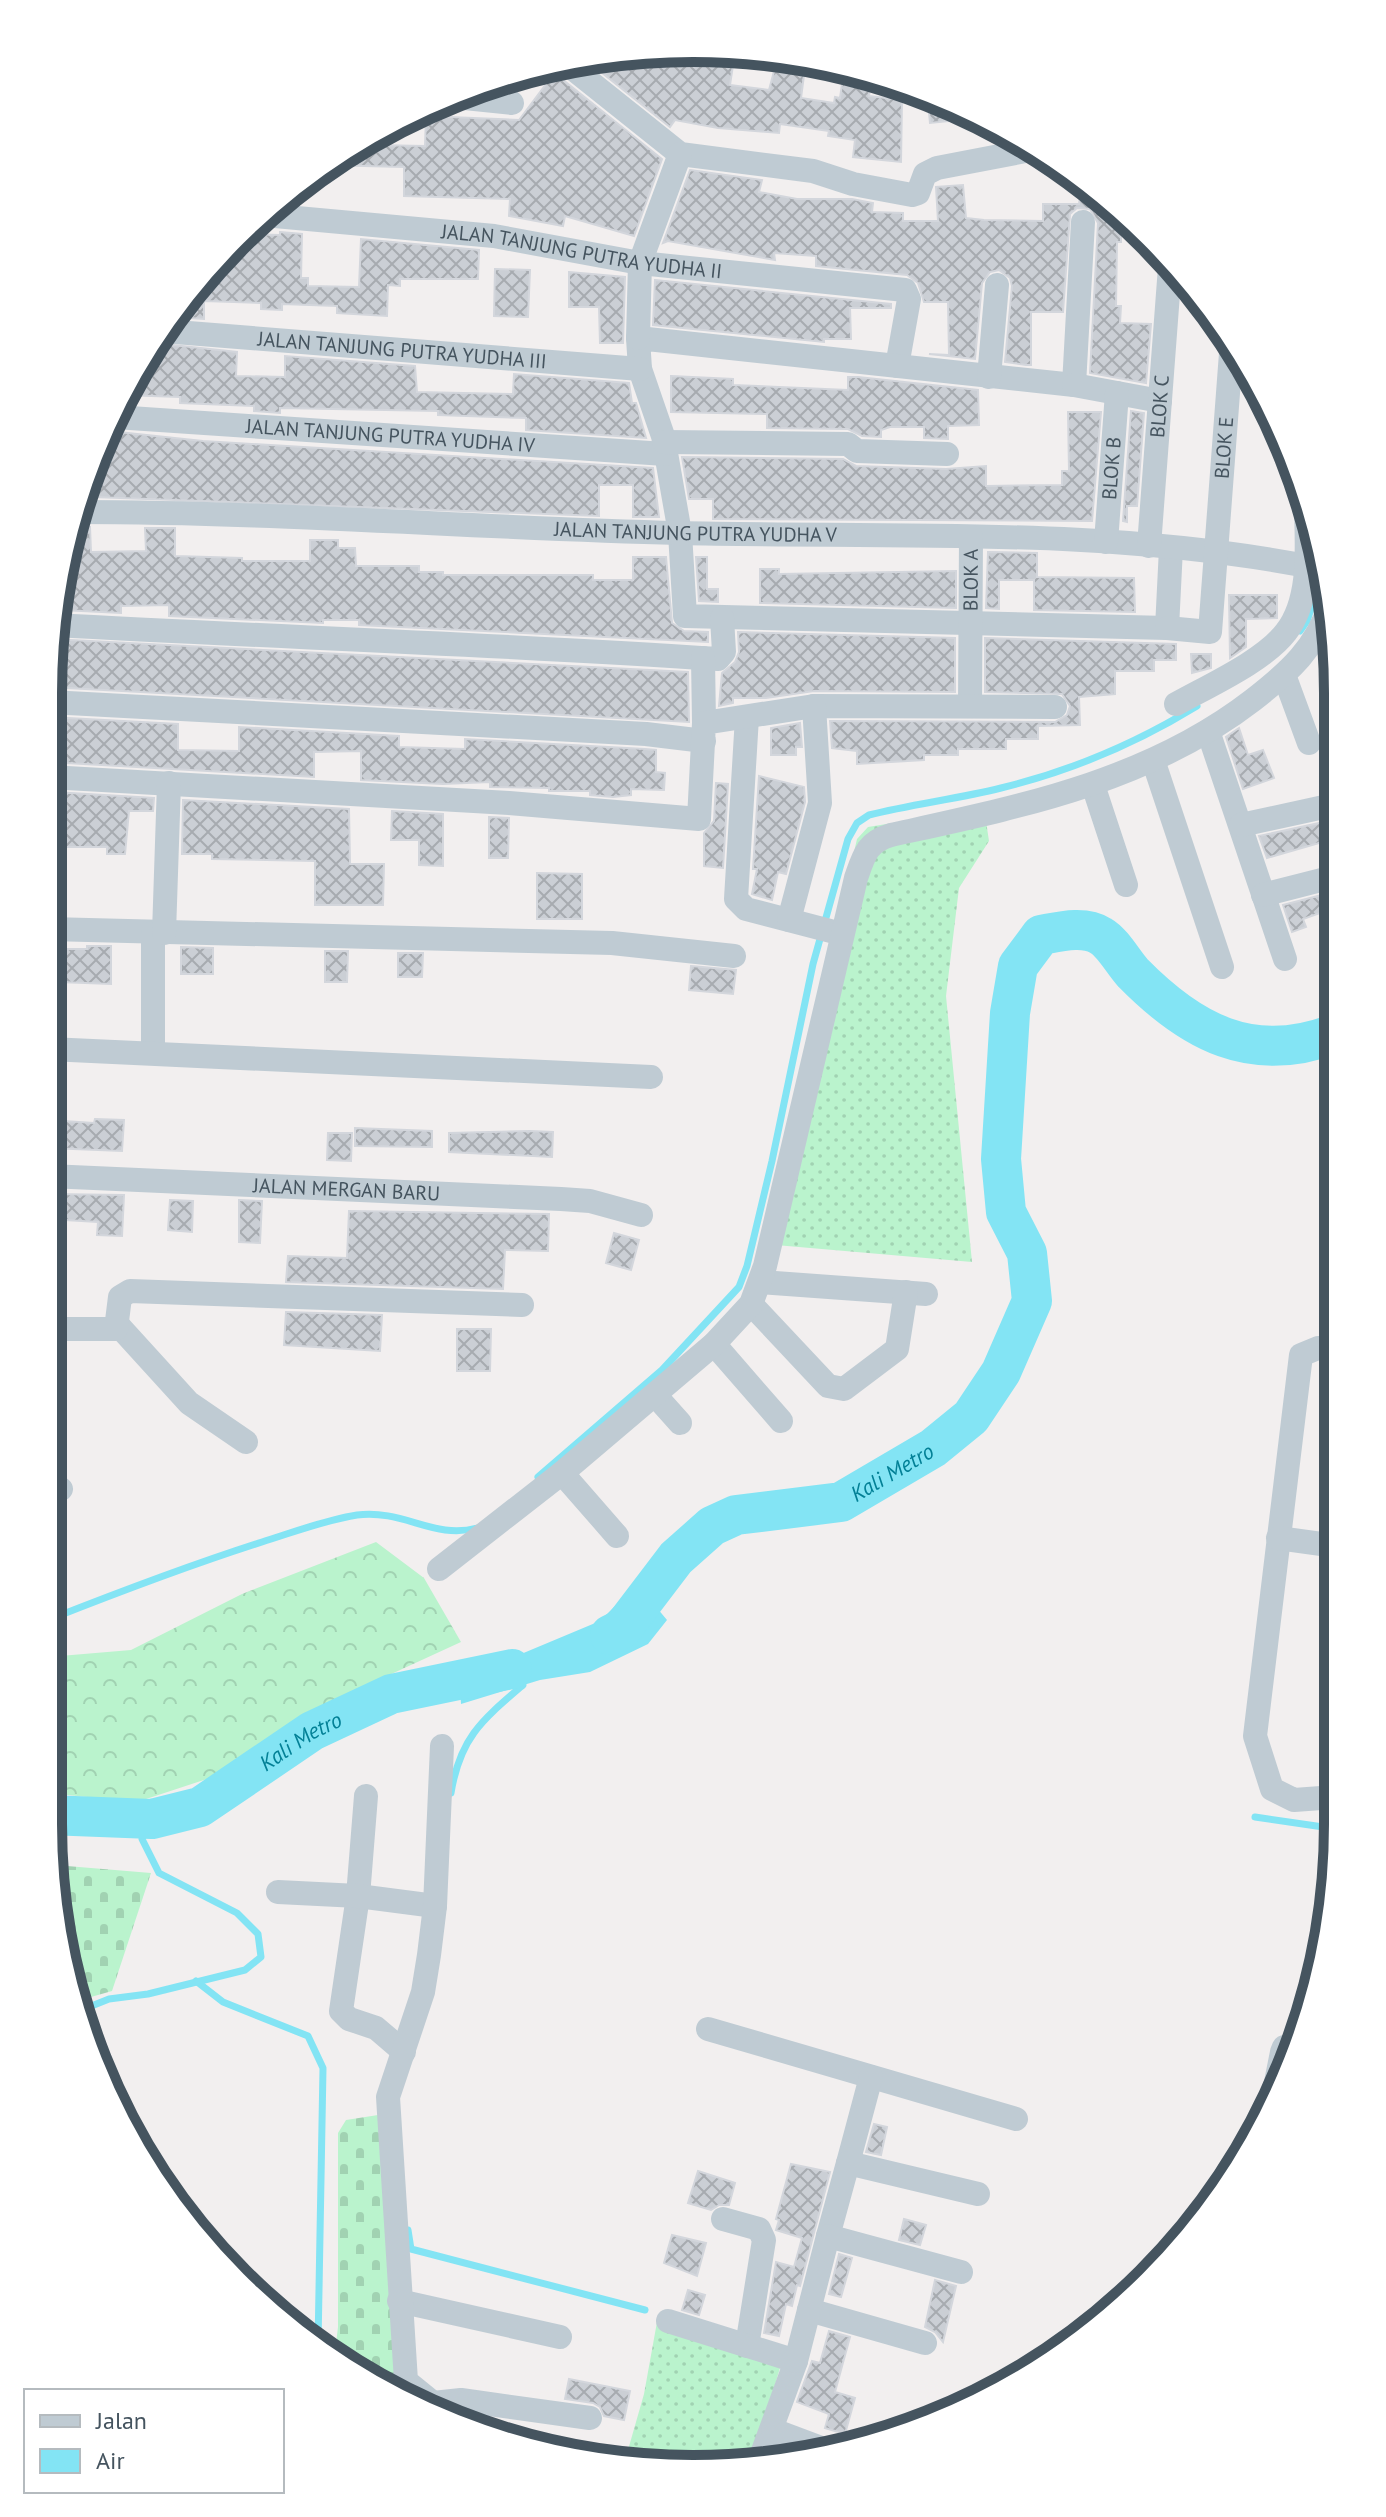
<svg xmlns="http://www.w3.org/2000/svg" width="1386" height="2517" font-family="'PT Sans',sans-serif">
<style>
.grass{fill:url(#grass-dots)}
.forest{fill:url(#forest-crowns)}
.cemetery{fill:url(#cemetery-stones)}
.water{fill:#83e4f4}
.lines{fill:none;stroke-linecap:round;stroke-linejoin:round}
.stream{stroke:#83e4f4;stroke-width:7}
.river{stroke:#83e4f4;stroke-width:40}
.building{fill:url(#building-cross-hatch);stroke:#d3d6dc;stroke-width:2}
.minor{stroke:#bfcbd3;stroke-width:24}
.labels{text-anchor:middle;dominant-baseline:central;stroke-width:8;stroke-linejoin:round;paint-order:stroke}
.street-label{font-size:20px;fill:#45545f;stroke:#fff}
.water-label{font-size:22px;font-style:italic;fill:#038096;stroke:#fff}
.rim{fill:none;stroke:#45545f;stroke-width:10}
</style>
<defs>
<pattern id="grass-dots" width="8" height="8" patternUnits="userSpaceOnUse" patternTransform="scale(2)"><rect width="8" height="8" fill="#baf3cd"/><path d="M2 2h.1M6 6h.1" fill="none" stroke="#a1d2b2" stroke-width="1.8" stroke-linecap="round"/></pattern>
<pattern id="forest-crowns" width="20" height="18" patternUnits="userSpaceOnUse" patternTransform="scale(2)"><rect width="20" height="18" fill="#baf3cd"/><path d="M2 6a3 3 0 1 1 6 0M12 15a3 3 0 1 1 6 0" fill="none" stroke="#a1d2b2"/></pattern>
<pattern id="cemetery-stones" width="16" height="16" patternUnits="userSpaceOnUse" patternTransform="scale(2)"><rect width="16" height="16" fill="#baf3cd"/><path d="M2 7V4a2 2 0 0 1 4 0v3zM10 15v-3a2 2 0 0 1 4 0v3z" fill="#a1d2b2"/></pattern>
<pattern id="building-cross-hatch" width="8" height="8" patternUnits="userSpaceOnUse" patternTransform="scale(2)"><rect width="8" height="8" fill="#cbcfd5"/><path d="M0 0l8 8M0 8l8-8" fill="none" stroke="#a7abb0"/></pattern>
</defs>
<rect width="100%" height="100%" fill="#f2efef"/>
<g class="grass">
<path d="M984,808L989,841L959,888L946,996L972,1262L764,1244L857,839L868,827Z"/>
<path d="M657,2322L782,2361L757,2446L746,2465L736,2468L626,2457L644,2394Z"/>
</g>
<path class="forest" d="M376,1542L424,1578L461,1642L313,1710L213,1777L137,1802L48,1793V1657L131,1650L242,1594Z"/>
<g class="cemetery">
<path d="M55,1865L151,1873L112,1991L77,2001Z"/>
<path d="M378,2115L407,2393L334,2360L338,2327V2133L346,2120Z"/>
</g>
<path class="water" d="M637,1584L667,1620L648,1644L590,1672L540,1680L461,1704L459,1671L507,1660L600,1621Z"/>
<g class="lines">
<g class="stream">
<path d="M1300,631L1307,621L1323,573"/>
<path d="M538,1477L662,1370L739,1287L747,1266L772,1161L813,964L848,839L857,823L869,815C913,804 957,799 1001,788C1071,771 1135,744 1197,706"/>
<path d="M48,1620C119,1592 190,1565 262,1542C294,1532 325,1520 357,1515C404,1509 434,1540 477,1528"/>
<path d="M451,1793C460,1738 481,1721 523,1685L520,1677"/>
<path d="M1255,1817L1337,1829"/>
<path d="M196,1981L223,2002L308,2036L323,2068L318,2345"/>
<path d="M79,2011L109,1999L148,1994L245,1970L261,1957L258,1934L237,1913L159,1873L142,1839L152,1819"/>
<path d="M408,2230L411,2249L645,2310"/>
</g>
<g class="river">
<path id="s1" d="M610,1635L622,1629L676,1558L712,1526L736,1515L841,1502L933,1448L971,1417L1001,1372L1032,1301L1027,1253L1006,1212L1001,1159L1010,1013L1018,966L1041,935C1058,932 1084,925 1101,936C1113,943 1123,962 1133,973C1191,1032 1252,1065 1334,1034"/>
<path id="s2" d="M48,1815L152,1819L200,1807L312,1731L391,1694L512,1669"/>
</g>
</g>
<g class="building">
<path d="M650,49L711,55V51L735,52L730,85L769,90L777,60L785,61L786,56L806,60L801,98L834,103L835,97L840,98L843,77H849V70L872,76L869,96L902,100L901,162L853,157L855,140L828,136L829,131L780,124L779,133L718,128L675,120L670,127L586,60Z"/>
<path d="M547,66H552L557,75L662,159L634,236L565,216L563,226L509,216L510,199L404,196V167L327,165L374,136L373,145L425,146L426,116L519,120L546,84L519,72Z"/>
<path d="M928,102H945L978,118L930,123Z"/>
<path d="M690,170L762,180L759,192L797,199H852L873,203L872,212L903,213V221H938L936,187L963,185L966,218L984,220L1043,221V204H1079L1080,196L1103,197L1141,233H1121V242H1117L1116,306H1121L1120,323L1151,324L1146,383L1090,373L1098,223L1090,209L1077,208L1070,214L1063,312H1031V365H1026L1005,362L1012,286L1010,278L999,270L990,272L982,283L975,359L929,354L949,355L948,302H924L918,283L907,275L816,266V256L774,253L775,260L668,241L663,243Z"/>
<path d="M280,232L302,234L301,278H308V286L359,287L361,239L479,250L478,279H400V286L388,285L387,316L337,313V306L282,304V310L261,309V303L204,301V319L173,317L208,268L244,234L280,235Z"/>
<path d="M495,269L530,270L528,317L494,316Z"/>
<path d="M569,272L625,277L623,343H600L599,307H569Z"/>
<path d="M655,280L891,304V308H850L851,339H824V342L653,325Z"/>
<path d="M154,343L237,352L236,376L285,377V356L415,366L417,392L513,394L514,374L629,383L632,403H636L646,438L526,430V418L438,415V411L280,408V413L254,411V406L180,403V397L124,395L134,371Z"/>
<path d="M671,376L733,379V385L848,390V377H858L978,390L979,425L948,426V439L924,438V427H890L881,430V437L862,436L848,429L767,428V414L671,412Z"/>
<path d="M1131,411L1144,413L1137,506H1127V522L1123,521Z"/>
<path d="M1068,412H1101L1092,521L713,519V499H689L682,457L843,459L856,466L946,469L986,466V486L1062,485V471H1069Z"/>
<path d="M109,431L203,441L653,468L659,517H633V485H599V516L94,497L92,472Z"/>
<path d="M70,527H90L91,552L146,551L145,528H175V556L242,558V561H310V540H338V548H355L356,566H419V572H443V575H593V580H633V557H666L672,623L684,631L708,632V642L359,625V620H323V623L169,616V605L121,606V613L62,610L60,587L66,553L71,552Z"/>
<path d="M988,552L1037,553V577L1134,578L1135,612L1034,610V580H999V609L986,608Z"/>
<path d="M696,557H707V589H718V602L699,601Z"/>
<path d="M760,569H779V574L956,571V608L760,603Z"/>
<path d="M1229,595H1277V618L1246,619V647L1230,658Z"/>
<path d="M738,632L955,638V692L814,691L766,698H733V703L719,706L722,673L735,662L739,652Z"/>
<path d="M985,638L1176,644V660H1154V671H1115V694L1079,697L1080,725L1038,726V739H1006V749H958V755H924V760L857,764V751L832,748L830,721L1055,722L1067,715L1070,706L1062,694L985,692Z"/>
<path d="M51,639L688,672L689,722L49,687Z"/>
<path d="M1191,654H1211V668L1192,673Z"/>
<path d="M49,717L178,724V750L239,751V727L399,736V747L465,749V739L645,749L656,750V772L665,773L664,790L631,789V795L613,797L590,795V791H549V788L490,787V782L443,784L361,780V751L314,752V777L49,762Z"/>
<path d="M800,723L802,747H796V755H771V728Z"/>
<path d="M1239,728L1248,755L1263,750L1274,778L1243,789L1226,737Z"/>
<path d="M759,776L804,787L805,802L786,874L778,872L772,900L752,894L757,869H753Z"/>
<path d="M716,783L728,784L723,868L704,866V833L714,821Z"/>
<path d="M54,792L154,798L153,811H129L125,854H107V847H53Z"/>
<path d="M183,800L349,809L350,864H384L383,905H315V861L212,859V854H182Z"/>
<path d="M392,811L443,814V866L419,865V840H391Z"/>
<path d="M489,817L509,818L508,858H489Z"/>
<path d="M1333,820V839L1267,858L1259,836Z"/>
<path d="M537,873L582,874V919H537Z"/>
<path d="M1333,892L1334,908L1303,919L1306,927L1292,932L1283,905Z"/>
<path d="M87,946H111V984L59,982V976H49V949H87Z"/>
<path d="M181,947L213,948V974H181Z"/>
<path d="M325,951H348L347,982H325Z"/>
<path d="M398,953H423L422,977H398Z"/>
<path d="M691,966L736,970L733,994L689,990Z"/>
<path d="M95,1119L124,1120L122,1151L49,1148V1120L94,1123Z"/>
<path d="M355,1128L432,1131V1147L355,1146Z"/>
<path d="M530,1131L553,1132L552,1157L449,1152V1133Z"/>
<path d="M328,1133H352L351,1161L327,1160Z"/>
<path d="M49,1194L124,1195L122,1236L97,1235L98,1222L49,1219Z"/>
<path d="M170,1200L193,1201L192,1232L168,1230Z"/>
<path d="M239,1200L262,1201L260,1243L239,1242Z"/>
<path d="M349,1211L549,1214L548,1251L505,1250L503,1289L286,1282L288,1256L347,1258Z"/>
<path d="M614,1233L639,1240L631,1270L606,1263Z"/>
<path d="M286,1312L382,1315L380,1351L284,1345Z"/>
<path d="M457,1329H491L490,1371H457Z"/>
<path d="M874,2124L887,2127L881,2155L866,2152Z"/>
<path d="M791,2164L830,2172L800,2286L797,2285L792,2306L786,2304L779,2336L764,2333L776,2262L794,2267L802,2238L776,2230L779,2220L776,2219Z"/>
<path d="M698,2171L735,2183L729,2205H719L711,2210L688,2203Z"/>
<path d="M904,2219L926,2225L920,2245L899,2240Z"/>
<path d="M672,2235L706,2243L697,2276L664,2263Z"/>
<path d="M839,2254L852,2258L841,2297L829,2294Z"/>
<path d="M935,2280L956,2286L943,2342L935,2332L925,2327Z"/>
<path d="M688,2290L705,2295L699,2315L682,2310Z"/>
<path d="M829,2331L850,2337L835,2392L855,2398L845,2434L825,2428L829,2414L797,2402L812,2361L820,2363Z"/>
<path d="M569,2379L630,2391L624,2420L604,2416L600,2407L593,2403L565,2399Z"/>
</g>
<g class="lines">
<g class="minor">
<path d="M566,63L680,154L813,171L853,184L912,195L918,193L925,174L937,168L1036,149"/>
<path d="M455,97L512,103"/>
<path id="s3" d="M264,215L494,236L640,263L905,290L909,299L897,366"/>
<path d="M1083,222L1074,385L638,338L640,369L663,436L680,533L685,616L1167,628L1171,548"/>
<path id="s4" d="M163,331L640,369"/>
<path d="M638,338L640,263L680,154"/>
<path d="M989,377L997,285"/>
<path d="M1074,385L1160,401"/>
<path id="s5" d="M115,417L665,454"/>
<path d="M664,442L848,444L857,451L947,454"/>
<path id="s6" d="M76,512C277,512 477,528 678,533C892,538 1110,526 1322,569"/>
<path id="s7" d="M1106,542L1117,393"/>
<path id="s8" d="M1149,546L1170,267"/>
<path d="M54,625C275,637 497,644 718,659L724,652L722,618"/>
<path id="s9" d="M1167,628L1210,632L1232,340"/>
<path d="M703,658L704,723"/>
<path d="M1284,675L1309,743"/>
<path d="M49,702L646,734L704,741"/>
<path d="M1176,704C1208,686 1264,661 1286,632C1311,600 1307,549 1306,510"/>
<path id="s10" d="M970,706L971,537"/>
<path d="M747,717L736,899L746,909L842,934"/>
<path d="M1208,731L1285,959"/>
<path d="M1156,769L1222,967"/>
<path d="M49,777L509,803L699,819L704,723L814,706L1055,707"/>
<path d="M1093,785L1126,885"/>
<path d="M1241,825L1333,805"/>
<path d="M1263,895L1333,877"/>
<path d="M789,920L820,803L814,706"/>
<path d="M49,929L612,943L734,956"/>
<path d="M153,933V1053"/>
<path d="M164,933L169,783"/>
<path d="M49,1049L651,1077"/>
<path id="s11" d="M49,1176L561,1199L590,1201L641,1215"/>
<path d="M760,1282L926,1294"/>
<path d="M751,1304L828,1386L844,1389L897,1349L906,1292"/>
<path d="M118,1325L189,1403L246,1442"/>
<path d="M49,1329H116L120,1297L130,1291L522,1305"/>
<path d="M714,1344L781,1421"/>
<path d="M1335,1349L1318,1348L1301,1355L1255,1736L1272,1789L1294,1800L1335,1797L1336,1793"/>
<path d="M655,1395L680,1423"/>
<path d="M562,1473L617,1536"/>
<path d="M48,1487L61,1489"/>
<path d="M1278,1538L1336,1546"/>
<path d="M439,1569L562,1473L714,1344L751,1304L765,1266L856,878C864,855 867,842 891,835C1018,807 1147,782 1253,700C1289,672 1316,648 1331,603"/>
<path d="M366,1796L358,1896L341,2011L349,2019L376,2028L404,2052"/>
<path d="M278,1892L358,1896L435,1906"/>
<path d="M708,2029L1016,2119"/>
<path d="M1274,2092L1282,2052L1284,2047L1292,2048"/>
<path d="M848,2163L871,2077"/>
<path d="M723,2219L759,2229L764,2240L747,2346"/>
<path d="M828,2236L848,2163L978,2194"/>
<path d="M399,2301L560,2337"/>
<path d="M809,2310L925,2343"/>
<path d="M668,2321L796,2361L759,2462"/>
<path d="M796,2361L828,2236L961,2272"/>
<path d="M433,2403L461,2400L590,2418"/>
<path d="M438,2407L406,2381L388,2097L423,1992L429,1955L435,1906L442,1746"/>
<path d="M773,2430L821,2448"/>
</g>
</g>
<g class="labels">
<g class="street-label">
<text stroke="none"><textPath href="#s3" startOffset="320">JALAN TANJUNG PUTRA YUDHA II</textPath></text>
<text stroke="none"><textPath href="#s4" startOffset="240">JALAN TANJUNG PUTRA YUDHA III</textPath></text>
<text stroke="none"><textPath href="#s8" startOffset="140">BLOK C</textPath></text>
<text stroke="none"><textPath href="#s5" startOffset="276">JALAN TANJUNG PUTRA YUDHA IV</textPath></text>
<text stroke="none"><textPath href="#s9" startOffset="228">BLOK E</textPath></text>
<text stroke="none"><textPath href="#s7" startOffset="74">BLOK B</textPath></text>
<text stroke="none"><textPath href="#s6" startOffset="620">JALAN TANJUNG PUTRA YUDHA V</textPath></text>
<text stroke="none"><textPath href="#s10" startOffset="126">BLOK A</textPath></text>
<text stroke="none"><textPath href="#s11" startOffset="298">JALAN MERGAN BARU</textPath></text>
</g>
<g class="water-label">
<text stroke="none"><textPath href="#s1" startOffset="342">Kali Metro</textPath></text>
<text stroke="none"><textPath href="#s2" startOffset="274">Kali Metro</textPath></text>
</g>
</g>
<path d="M0 0H1386V2517H0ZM693 62H693A631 631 0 0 1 1324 693V1824A631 631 0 0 1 693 2455H693A631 631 0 0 1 62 1824V693A631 631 0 0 1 693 62Z" fill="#fff" fill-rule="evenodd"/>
<path class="rim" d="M693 62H693A631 631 0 0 1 1324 693V1824A631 631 0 0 1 693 2455H693A631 631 0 0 1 62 1824V693A631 631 0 0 1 693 62Z"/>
<rect x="24" y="2389" width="260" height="104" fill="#ffffff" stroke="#b5bbbf" stroke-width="2"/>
<rect x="40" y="2415" width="40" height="12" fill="#bfcbd3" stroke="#b5bbbf" stroke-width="2"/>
<text x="96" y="2429" font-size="24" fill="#45545f">Jalan</text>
<rect x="40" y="2449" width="40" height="24" fill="#83e4f4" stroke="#b5bbbf" stroke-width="2"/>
<text x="96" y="2469" font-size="24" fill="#45545f">Air</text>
</svg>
